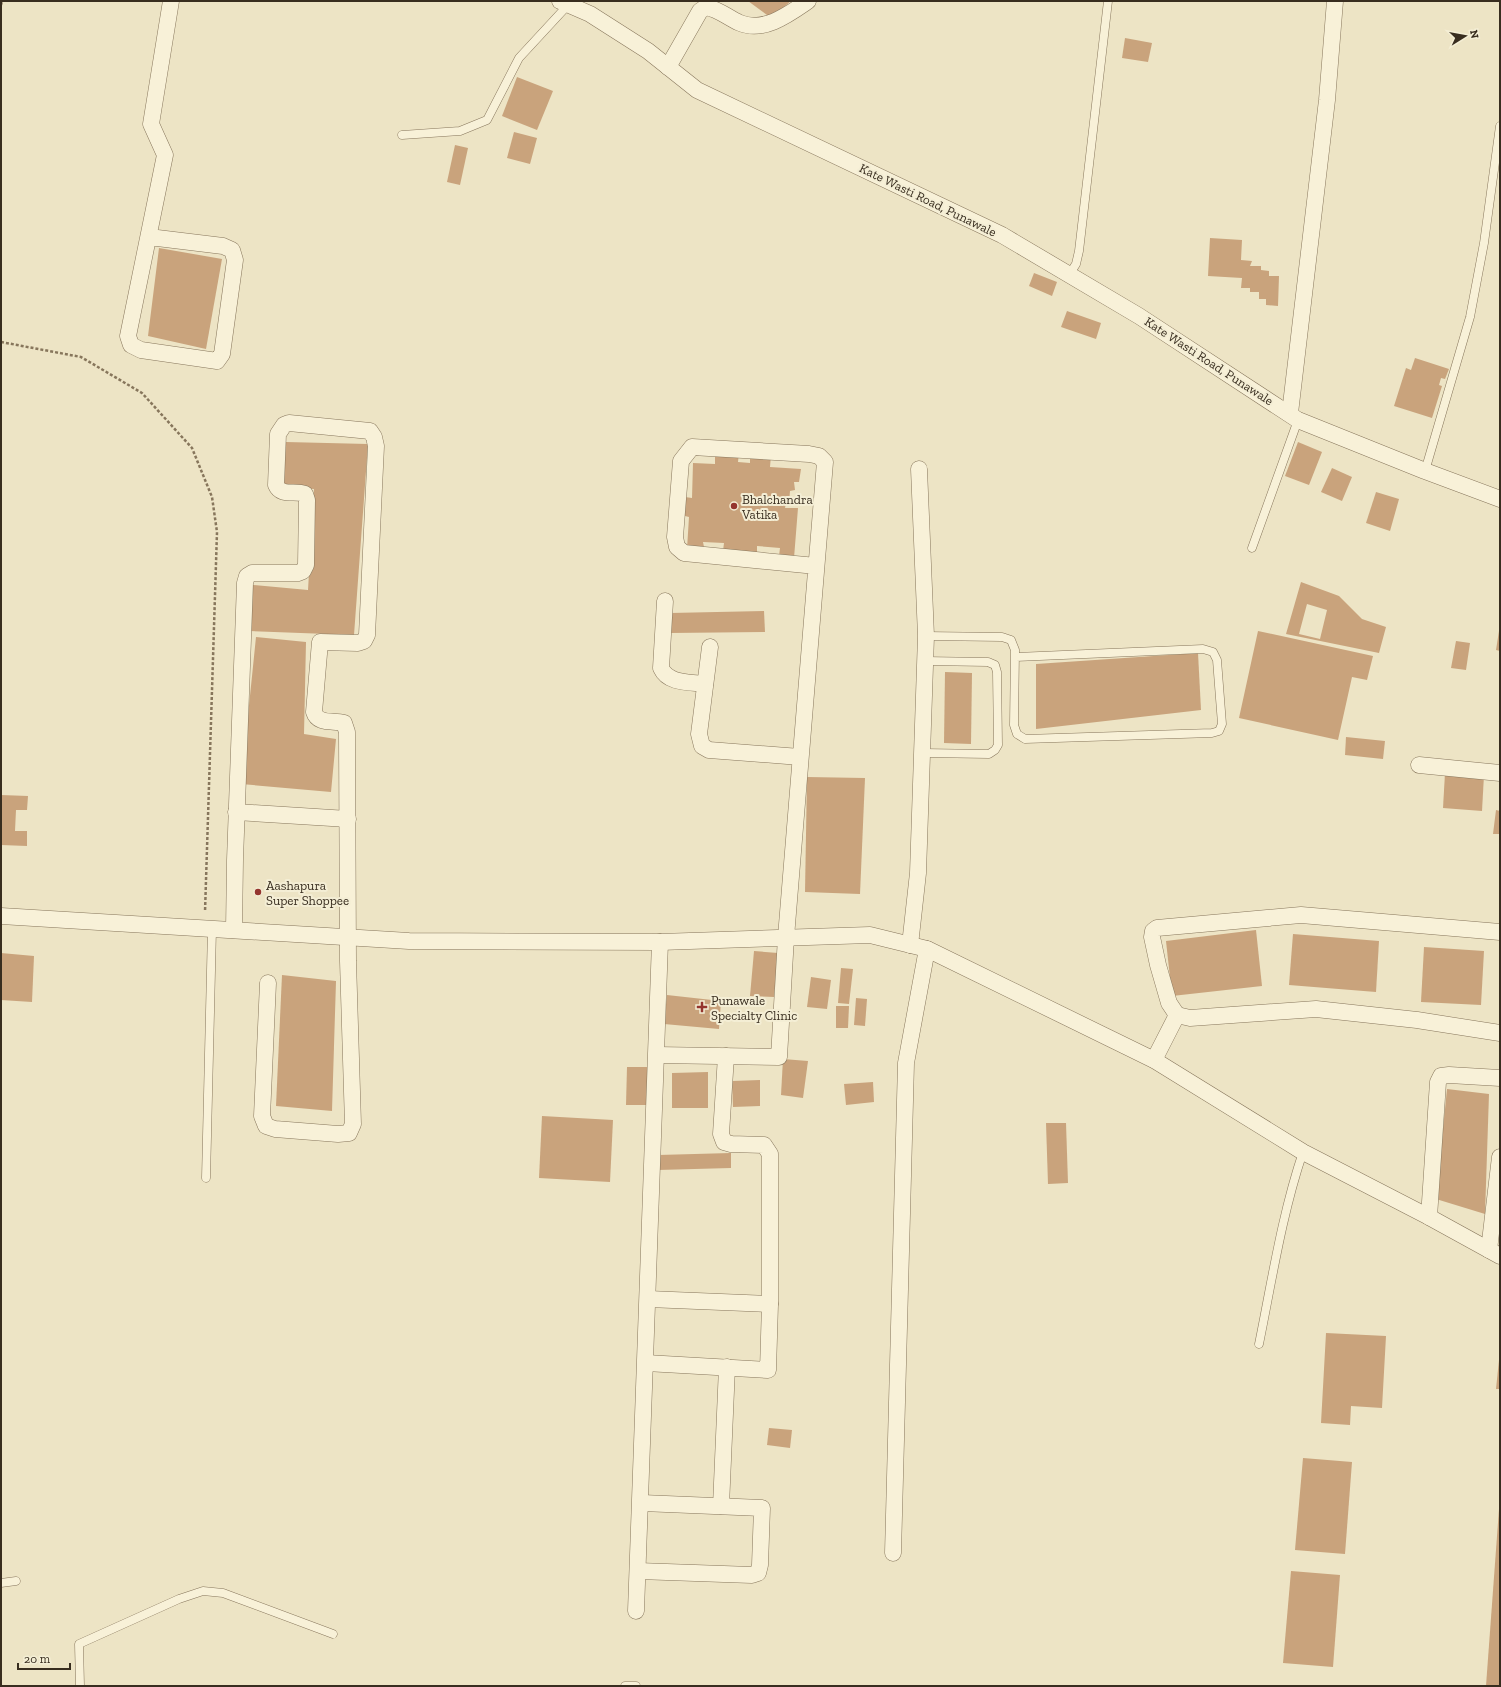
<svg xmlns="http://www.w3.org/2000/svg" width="1501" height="1687" font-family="'Zilla Slab',serif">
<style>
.building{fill:#c9a37c;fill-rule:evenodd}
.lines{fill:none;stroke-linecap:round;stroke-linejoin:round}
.lane-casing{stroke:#87765c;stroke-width:9}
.street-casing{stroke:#87765c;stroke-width:17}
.path{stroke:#87765c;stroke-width:2.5;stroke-dasharray:3 2;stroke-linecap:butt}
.lane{stroke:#f8f1d8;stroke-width:8}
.street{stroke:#f8f1d8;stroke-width:16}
.poi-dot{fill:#94352e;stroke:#f4eed5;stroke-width:1.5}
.labels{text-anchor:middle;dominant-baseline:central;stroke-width:4;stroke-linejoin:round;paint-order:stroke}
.street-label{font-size:13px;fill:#382d1f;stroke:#f4eed5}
.poi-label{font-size:13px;fill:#382d1f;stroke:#f4eed5;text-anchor:start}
</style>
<rect width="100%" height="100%" fill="#ede4c5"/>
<g class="building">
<path d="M748,1H791L771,18Z"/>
<path d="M1125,38L1152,43L1148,62L1122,58Z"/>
<path d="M517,77L553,91L537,130L502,116Z"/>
<path d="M514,132L537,138L530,164L507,158Z"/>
<path d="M455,145L468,148L460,185L447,182Z"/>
<path d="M1210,238L1242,240L1241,260L1252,261L1250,266H1261V270L1269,271V276H1279L1278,306L1266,305V299H1259V292H1250V288H1241L1242,278L1208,276Z"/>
<path d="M159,248L222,259L206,349L148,336Z"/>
<path d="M1034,273L1057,282L1052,296L1029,286Z"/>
<path d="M1067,311L1101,323L1096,339L1061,327Z"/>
<path d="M1415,358L1449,369L1445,379L1441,378L1439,385L1442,386L1432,418L1394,406L1406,368L1411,370Z"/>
<path d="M286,442L368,444L354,635L249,631L253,585L308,590L314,489L281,487Z"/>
<path d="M1298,442L1322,452L1309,485L1285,476Z"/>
<path d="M715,451L739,452L738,462L750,463V454L771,455L770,467L801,469L799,482H794L795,490L790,491L789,503H786L785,508H798L794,558L779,556L780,548L757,546V554L723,551L724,543L703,542L704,547L687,549L689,517L681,515L685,497L692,498L693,463L715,464Z"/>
<path d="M1332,468L1352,477L1342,501L1321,492Z"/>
<path d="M1376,492L1399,499L1390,531L1366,523Z"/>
<path d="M1301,582L1339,596L1362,619L1386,627L1379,653L1286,634ZM1307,604L1327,610L1320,639L1299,634Z"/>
<path d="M764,611L765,632L670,633V613Z"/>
<path d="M1258,631L1373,656L1367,680L1352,677L1338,740L1239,718Z"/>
<path d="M1499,631H1500V651L1496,650Z"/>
<path d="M256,637L306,642L304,734L336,739L331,792L241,784Z"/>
<path d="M1456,641L1470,643L1466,670L1451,668Z"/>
<path d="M1198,653L1201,710L1036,729V664Z"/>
<path d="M945,672L972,673L971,744L944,743Z"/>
<path d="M1346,737L1385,741L1383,759L1345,755Z"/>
<path d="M1445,773L1484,775L1482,811L1443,808Z"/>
<path d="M807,777L865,778L860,894L805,892Z"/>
<path d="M1,795L28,796L27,810H16L15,831H27V846L1,845Z"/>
<path d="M1496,810L1500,811V834H1493Z"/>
<path d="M1256,930L1262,986L1172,996L1166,941Z"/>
<path d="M1293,934L1379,941L1376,992L1289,985Z"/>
<path d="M1424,947L1484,951L1481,1005L1421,1002Z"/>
<path d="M754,951L778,953L774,997L750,996Z"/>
<path d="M1,953L34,956L32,1002L1,1000Z"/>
<path d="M841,968L853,969L849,1004L838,1003Z"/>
<path d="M282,975L336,981L332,1111L276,1106Z"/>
<path d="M811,977L831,980L827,1009L807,1007Z"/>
<path d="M667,995L721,1001L719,1029L664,1024Z"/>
<path d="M856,998L867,999L865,1026L854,1025Z"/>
<path d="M836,1006H849L848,1028H836Z"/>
<path d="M783,1059L808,1061L803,1098L781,1095Z"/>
<path d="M627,1067H653L652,1105H626Z"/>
<path d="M708,1072V1108H672V1073Z"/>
<path d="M760,1080V1106L733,1107L732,1081Z"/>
<path d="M873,1082L874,1102L846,1105L844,1084Z"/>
<path d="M1447,1089L1489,1094L1485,1214L1436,1199Z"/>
<path d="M542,1116L613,1120L610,1182L539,1178Z"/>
<path d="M1046,1123H1066L1068,1183L1048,1184Z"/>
<path d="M731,1153V1168L658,1170V1155Z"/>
<path d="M1326,1333L1386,1336L1382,1408L1351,1406L1350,1425L1321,1423Z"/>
<path d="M1499,1360H1500V1389H1496Z"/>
<path d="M769,1428L792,1430L790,1448L767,1445Z"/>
<path d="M1303,1458L1352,1462L1345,1554L1295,1550Z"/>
<path d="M1499,1509L1500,1686H1486Z"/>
<path d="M1291,1571L1340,1575L1333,1667L1283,1663Z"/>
</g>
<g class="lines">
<g class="lane-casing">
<g id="lane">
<path d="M402,135L460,131L487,120L519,58L568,5"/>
<path d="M1069,275L1076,264L1079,251L1108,1"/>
<path d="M1425,471L1470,317L1484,243L1500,126"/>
<path d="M1252,548L1298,420"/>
<path d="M926,636L1002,637L1011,640L1015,650L1014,725L1017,734L1025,739L1212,733L1219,731L1222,724L1217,660L1213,652L1203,649L1015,657"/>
<path d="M923,753L989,754L995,750L998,745L997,672L995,665L988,662L925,661"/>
<path d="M206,1178L212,929"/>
<path d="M1259,1344C1272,1280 1282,1214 1303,1152"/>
<path d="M1,1583L16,1581"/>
<path d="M80,1686L79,1644L179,1599L203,1591L223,1593L333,1634"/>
<path d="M625,1686H636"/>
</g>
</g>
<g class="street-casing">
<g id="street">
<path d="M560,1L590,14L648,51L697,90L1002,235L1139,316L1298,420L1425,471L1500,499"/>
<path d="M668,67L700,11L706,7C719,9 728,18 740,23C764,33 789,14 808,1"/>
<path d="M149,237L223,246L232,250L235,260L222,354L217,361L141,350L131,345L128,336L165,155L151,124L171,1"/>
<path d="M1290,413L1327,100L1335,1"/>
<path d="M665,601L661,668C668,684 690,682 705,684"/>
<path d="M710,647L699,734L702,746L709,750L800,757"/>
<path d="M1419,765L1500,773"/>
<path d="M236,812L348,819"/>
<path d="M1,916L409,941L660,942L870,935L927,949L1154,1060L1303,1152L1429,1217L1500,1256"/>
<path d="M234,930L235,860L245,583L247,576L252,573H298L303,571L306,565L307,500L305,494C295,490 281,497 276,485L278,434L284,425L289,423L370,431L374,437L376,446L367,635L364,641L358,643L320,642L314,712C318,725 333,720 344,723L347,732L348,961L353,1124L349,1133L338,1134L275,1129L266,1126L262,1116L268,983"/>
<path d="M910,945L918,873L926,636L919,469"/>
<path d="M1177,1015L1169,1003L1158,965L1152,937L1153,931L1157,928L1301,915L1500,932"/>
<path d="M657,1055L779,1057L786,937L825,462L819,456L809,454L692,447L681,461L675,537L677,547L684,553L816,566"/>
<path d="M1154,1060L1177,1015L1190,1018L1316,1009L1417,1020L1500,1033"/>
<path d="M1429,1217L1438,1082L1441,1076L1449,1075L1500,1078"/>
<path d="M1489,1250L1500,1157"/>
<path d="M648,1299L770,1304"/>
<path d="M646,1363L768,1370L770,1304V1154L764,1145L731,1144L724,1142L721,1134L726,1056"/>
<path d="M721,1506L727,1367"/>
<path d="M893,1553L906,1063L927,949"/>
<path d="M638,1571L752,1575L758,1573L760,1565L762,1508L642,1503"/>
<path d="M636,1611L660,942"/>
</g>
</g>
<g class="path">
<path d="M1,5L2,1"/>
<path d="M1,342L81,357L142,393L192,448L212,497L217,532L205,912"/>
</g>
<use href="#lane" class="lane"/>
<use href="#street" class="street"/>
</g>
<g class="poi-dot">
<circle cx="734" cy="506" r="4"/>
<circle cx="258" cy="892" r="4"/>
<path d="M700 1001h4v4h4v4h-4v4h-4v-4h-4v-4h4z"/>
</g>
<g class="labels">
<g class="street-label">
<text transform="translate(928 200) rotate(26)">Kate Wasti Road, Punawale</text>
<text transform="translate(1209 361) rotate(33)">Kate Wasti Road, Punawale</text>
</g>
<g class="poi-label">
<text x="742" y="499">Bhalchandra<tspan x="742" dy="15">Vatika</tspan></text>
<text x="266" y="885">Aashapura<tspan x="266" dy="15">Super Shoppee</tspan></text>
<text x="711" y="1000">Punawale<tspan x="711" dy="15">Specialty Clinic</tspan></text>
</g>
</g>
<rect width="1501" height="1687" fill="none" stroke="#382d1f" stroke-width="4"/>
<g transform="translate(1465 36) rotate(79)" stroke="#f4eed5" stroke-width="3" paint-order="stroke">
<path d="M0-3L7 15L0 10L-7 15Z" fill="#382d1f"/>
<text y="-6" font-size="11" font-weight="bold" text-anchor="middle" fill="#382d1f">N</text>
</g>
<path d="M18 1663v6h52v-6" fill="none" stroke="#382d1f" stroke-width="2"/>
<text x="24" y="1663" font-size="12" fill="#382d1f" stroke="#f4eed5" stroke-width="3" paint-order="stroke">20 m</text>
</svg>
